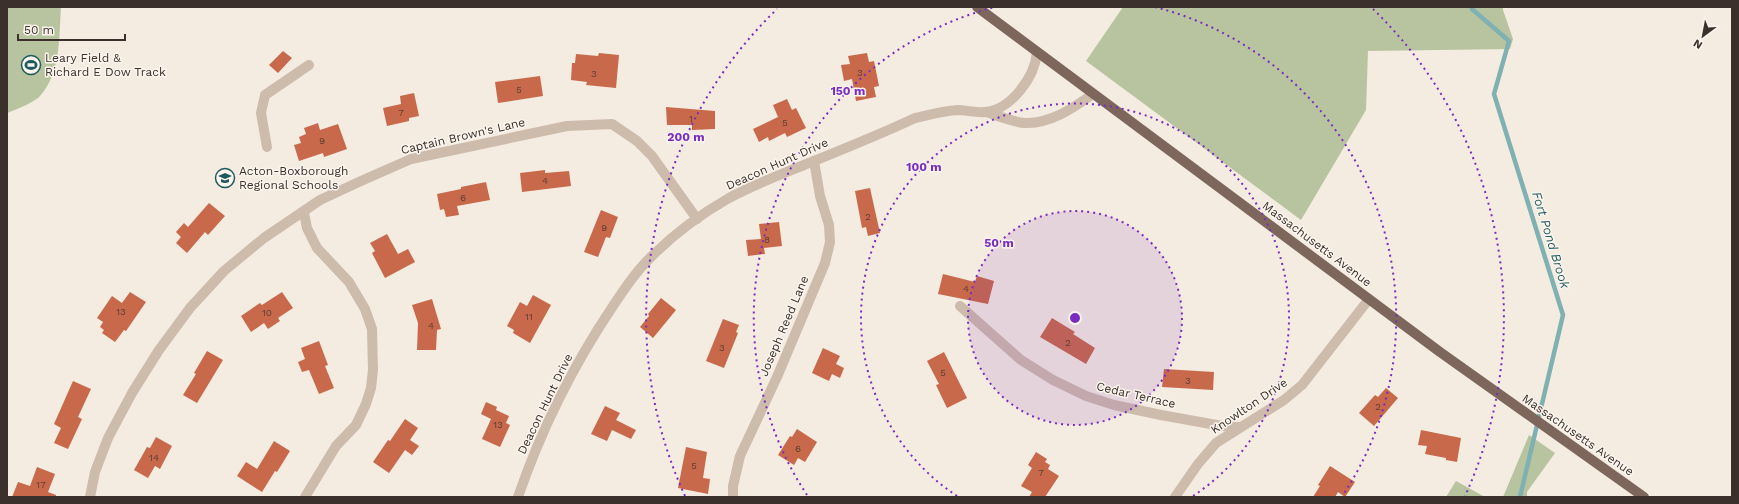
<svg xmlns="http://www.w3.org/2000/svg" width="1739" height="504" font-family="'Work Sans',sans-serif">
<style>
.green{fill:#b8c4a0}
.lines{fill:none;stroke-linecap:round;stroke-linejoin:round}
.stream{stroke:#7fb0b2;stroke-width:4.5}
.building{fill:#c8694b}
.minor{stroke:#cdbbac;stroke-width:10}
.major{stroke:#7d675c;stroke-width:10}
.ring{fill:none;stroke:#7b2cbf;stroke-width:2;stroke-dasharray:2 4}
.labels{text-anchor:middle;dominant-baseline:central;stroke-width:3;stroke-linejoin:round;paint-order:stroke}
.number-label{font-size:10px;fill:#5e3e33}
.poi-label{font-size:12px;fill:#3b302b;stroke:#fbf5ee;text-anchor:start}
.street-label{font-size:12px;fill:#3b302b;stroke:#fbf5ee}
.water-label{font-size:13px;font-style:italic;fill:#1f5a5e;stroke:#fbf5ee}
.centre{fill:#7b2cbf;stroke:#fbf5ee;stroke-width:2}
.ring-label{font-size:12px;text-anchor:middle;font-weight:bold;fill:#7b2cbf;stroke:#fbf5ee;stroke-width:3;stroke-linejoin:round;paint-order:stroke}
</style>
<rect width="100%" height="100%" fill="#f4ebe1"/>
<g class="green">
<path d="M7,7H61C59,36 61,73 40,96C35,102 15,110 7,113Z"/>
<path d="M1123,7H1503V10L1513,39L1510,49L1368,51L1366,110L1301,220L1086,61Z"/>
<path d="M1529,435L1555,453L1527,492V497H1503Z"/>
<path d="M1456,481L1485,497H1446Z"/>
</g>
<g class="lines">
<path class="stream" d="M1473,7L1472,9L1509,41L1494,94L1563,315L1520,497"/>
</g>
<g class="building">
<path d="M283,51L292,58L278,73L269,65Z"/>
<path d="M599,53L619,55L616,88L586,85L587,82L571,80L572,63H575L576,54L598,56Z"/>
<path d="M867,53L869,62L874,61L879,86L874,87L876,97L856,101L852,79L844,81L841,65L850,64L848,56Z"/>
<path d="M540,76L543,96L498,103L495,82Z"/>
<path d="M414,93L419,116L409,118V121L387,126L383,108L401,104L400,96Z"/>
<path d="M787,99L792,110L796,108L806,128L787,137L785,133L769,141L768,137L759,142L753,129L778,117L773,105Z"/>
<path d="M666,107L715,111V129L692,130V125H667Z"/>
<path d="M318,123L320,130L338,124L347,149L324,157L323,153L299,161L294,145L301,143L299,137L306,134L304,128Z"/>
<path d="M545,170V173L569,171L571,186L522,192L520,173Z"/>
<path d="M486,182L490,200L457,206L459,215L446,217L444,209L440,210L437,194L461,189V187Z"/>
<path d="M870,188L880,233L868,236L866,227L862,228L855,191Z"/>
<path d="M209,203L225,216L208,235L205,232L187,253L176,243L181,237L176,232L184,223L188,227Z"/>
<path d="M601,210L618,217L610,238L606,237L598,257L584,252Z"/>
<path d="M779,222L782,246L764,248L765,254L748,256L746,240L761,239L759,224Z"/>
<path d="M387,234L398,254L408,249L415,262L385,278L372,253L375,251L370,243Z"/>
<path d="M943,274L975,282L977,276L994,281L988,304L938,294Z"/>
<path d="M130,292L146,302L126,331L124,330L115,342L102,333L104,330L100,327L103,322L97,318L112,296L122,303Z"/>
<path d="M282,292L293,308L278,318L280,321L268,329L264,323L251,332L241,316L260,303L262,305Z"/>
<path d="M533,295L551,305L530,343L513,333L514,330L507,326L520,302L527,306Z"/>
<path d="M661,298L676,310L653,338L640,327L649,316L648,314Z"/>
<path d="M432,299L441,329L437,330L436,350H417L418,323L412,305Z"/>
<path d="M1052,318L1075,332L1073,334L1095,348L1086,364L1040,337Z"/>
<path d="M723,319L739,325L736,332L738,333L724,368L706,361Z"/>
<path d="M319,341L328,365L325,366L334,388L319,394L309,370L302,372L298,362L305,359L301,348Z"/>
<path d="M823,348L840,356L836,364L844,368L840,378L832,374L829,381L812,373Z"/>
<path d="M207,351L223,360L197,403L183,395L196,374L194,373Z"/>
<path d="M944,352L967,398L947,408L936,385L939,384L927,361Z"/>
<path d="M1164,369L1214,372L1213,390L1162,387Z"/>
<path d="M73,381L91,389L78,417L82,419L68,449L54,443L61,428L54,424Z"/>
<path d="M1386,388L1398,398L1374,426L1359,413L1375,395L1378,397Z"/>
<path d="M486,402L497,407L496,410L509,416L506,423L510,425L500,447L482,439L491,419L481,414Z"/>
<path d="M605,406L620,413L616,420L636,430L631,439L612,430L607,441L591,434Z"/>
<path d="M405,419L418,428L410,440L419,446L412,455L405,450L389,473L373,462L388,440L390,441Z"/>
<path d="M797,429L817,442L805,462L798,458L794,465L778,455L790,436L792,437Z"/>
<path d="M1421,430L1461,438L1457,462L1446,460V458L1425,454L1427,446L1418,445Z"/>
<path d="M156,437L172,446L160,469L155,466L148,478L134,470L147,447L150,448Z"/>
<path d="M274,441L290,451L277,472L275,471L262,492L237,476L246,462L257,469Z"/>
<path d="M686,447L707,452L703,478L710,479L708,494L678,488Z"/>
<path d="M1036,452L1047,459L1045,462L1050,465L1048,469L1059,476L1045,497H1029L1032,492L1021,486L1032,468L1028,465Z"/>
<path d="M1330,466L1355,482L1345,497L1338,492L1335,497H1313L1320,486L1318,485Z"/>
<path d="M37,467L55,474L48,492L56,495V497H12L18,482L30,486Z"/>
</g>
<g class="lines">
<g class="minor">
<path d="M986,112C998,116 1012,122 1025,123C1051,124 1073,108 1093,94"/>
<path d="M267,147L261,113L265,95L309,65"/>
<path d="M304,213L307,228L317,248L349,282L365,309L372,329L373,370L371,388L366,404L356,425L336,446L305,497"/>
<path d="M960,306L1021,360L1053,380L1086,396L1114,405L1161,415L1222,426L1239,427"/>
<path d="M90,497L95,472L108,438L132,393L159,350L190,308L224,271L264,238L320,200L361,181L411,159L567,126L612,124L637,141L652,156L697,219"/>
<path d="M518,497C541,430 574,364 613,306C625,288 637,270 652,256C675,233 701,214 729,198C753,185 779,175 804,165C841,150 879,135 915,118C929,115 943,111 957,110C966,110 976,113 985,112C1011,110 1035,77 1037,52"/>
<path d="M733,497V486L740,456L777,377L825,263L830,242L829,225L820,196L814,161"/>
<path d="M1175,497L1198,464L1216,443L1284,400L1302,385L1369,299"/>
</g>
<path class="major" d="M977,7L1440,352L1644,497"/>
</g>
<circle cx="1075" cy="318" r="107" fill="#7b2cbf" fill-opacity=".12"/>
<g class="ring">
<circle cx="1075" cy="318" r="107"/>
<path d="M957 496A214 214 0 1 1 1193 496"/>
<path d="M807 495A321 321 0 0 1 995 7M1155 7A321 321 0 0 1 1343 495"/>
<path d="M685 496A429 429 0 0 1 777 9M1373 9A429 429 0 0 1 1465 496"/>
</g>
<defs>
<g id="stadium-ring" transform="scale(1)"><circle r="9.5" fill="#fbf5ee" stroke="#1f5a5e" stroke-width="1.5"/><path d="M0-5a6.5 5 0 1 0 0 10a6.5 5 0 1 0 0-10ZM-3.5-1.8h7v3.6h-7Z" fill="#1f5a5e"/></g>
<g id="school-ring" transform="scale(1)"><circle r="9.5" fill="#fbf5ee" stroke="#1f5a5e" stroke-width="1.5"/><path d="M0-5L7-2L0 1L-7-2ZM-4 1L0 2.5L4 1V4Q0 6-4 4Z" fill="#1f5a5e"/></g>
</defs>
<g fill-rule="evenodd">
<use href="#stadium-ring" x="31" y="65"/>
<use href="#school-ring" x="225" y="178"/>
</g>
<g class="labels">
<g class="number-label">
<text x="860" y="72">3</text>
<text x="594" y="73">3</text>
<text x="519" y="89">5</text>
<text x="401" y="112">7</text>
<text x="691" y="118">1</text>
<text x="785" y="122">5</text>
<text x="322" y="140">9</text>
<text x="545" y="180">4</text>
<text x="463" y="197">6</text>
<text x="868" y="216">2</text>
<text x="604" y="227">9</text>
<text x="767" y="239">8</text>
<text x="966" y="288">4</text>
<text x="121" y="311">13</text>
<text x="267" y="312">10</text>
<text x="529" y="316">11</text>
<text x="431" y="325">4</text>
<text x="1068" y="342">2</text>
<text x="722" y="347">3</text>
<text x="943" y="372">5</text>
<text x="1188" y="380">3</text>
<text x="1378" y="406">2</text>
<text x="498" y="424">13</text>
<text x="798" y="448">6</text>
<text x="154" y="457">14</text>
<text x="694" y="465">5</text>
<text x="1041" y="472">7</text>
<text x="41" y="484">17</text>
</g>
<g class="poi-label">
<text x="45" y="58">Leary Field &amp;<tspan x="45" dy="14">Richard E Dow Track</tspan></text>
<text x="239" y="171">Acton-Boxborough<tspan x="239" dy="14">Regional Schools</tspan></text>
</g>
<g class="street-label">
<text transform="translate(463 136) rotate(-13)">Captain Brown's Lane</text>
<text transform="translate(777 164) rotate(-24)">Deacon Hunt Drive</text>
<text transform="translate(1317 244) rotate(37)">Massachusetts Avenue</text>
<text transform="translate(784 326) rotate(-67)">Joseph Reed Lane</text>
<text transform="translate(1136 395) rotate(13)">Cedar Terrace</text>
<text transform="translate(545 404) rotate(-64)">Deacon Hunt Drive</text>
<text transform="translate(1249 406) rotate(-34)">Knowlton Drive</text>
<text transform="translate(1578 435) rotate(35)">Massachusetts Avenue</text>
</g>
<g class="water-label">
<text transform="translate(1551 240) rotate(73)">Fort Pond Brook</text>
</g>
</g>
<circle cx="1075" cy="318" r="6" class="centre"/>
<g class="ring-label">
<text x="848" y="95">150 m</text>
<text x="686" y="141">200 m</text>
<text x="924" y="171">100 m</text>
<text x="999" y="247">50 m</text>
</g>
<rect width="1739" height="504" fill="none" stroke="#3b302b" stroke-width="16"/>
<g transform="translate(1703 36) rotate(212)" stroke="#fbf5ee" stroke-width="3" paint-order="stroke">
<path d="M0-3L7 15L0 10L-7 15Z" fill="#3b302b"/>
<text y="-6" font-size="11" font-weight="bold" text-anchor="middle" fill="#3b302b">N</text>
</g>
<path d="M18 34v6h107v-6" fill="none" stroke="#3b302b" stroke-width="2"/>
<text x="24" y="34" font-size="12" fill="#3b302b" stroke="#fbf5ee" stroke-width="3" paint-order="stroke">50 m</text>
</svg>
